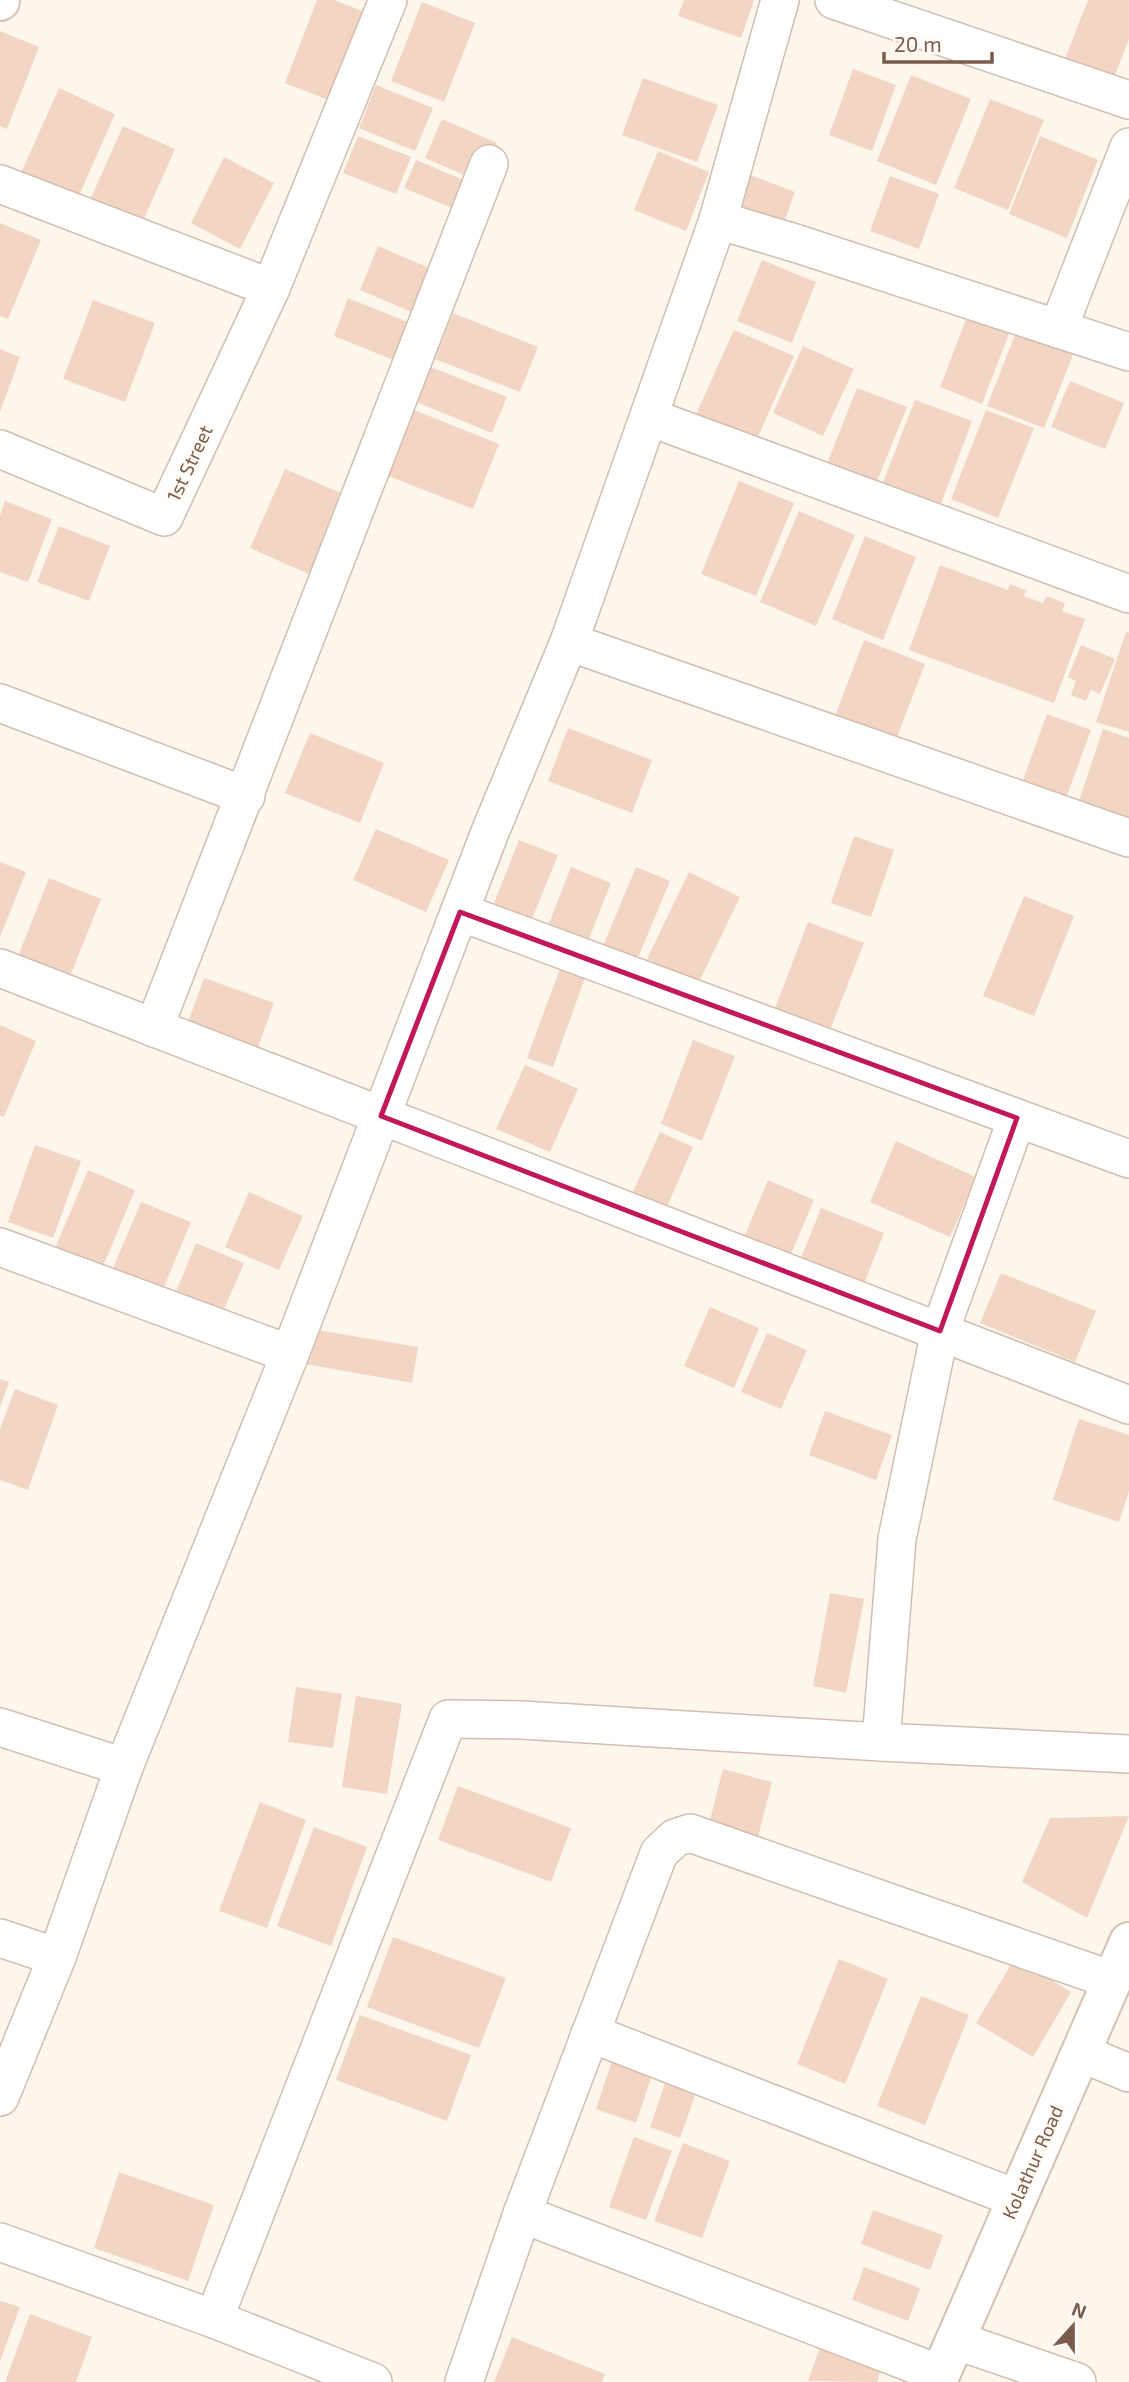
<svg xmlns="http://www.w3.org/2000/svg" width="1129" height="2382" font-family="'Exo 2',sans-serif">
<style>
.building{fill:#f3d5c3}
.lines{fill:none;stroke-linecap:round;stroke-linejoin:round}
.street-casing{stroke:#d1beb0;stroke-width:40}
.secondary-casing{stroke:#d6c0b0;stroke-width:42}
.street{stroke:#fff;stroke-width:37}
.secondary{stroke:#fff;stroke-width:38}
.marked{fill:none;stroke:#c2185b;stroke-width:5;stroke-linejoin:round}
.labels{text-anchor:middle;dominant-baseline:central;stroke-width:5;stroke-linejoin:round;paint-order:stroke}
.street-label{font-size:19px;fill:#7a5c4d;stroke:#fffaf3}
</style>
<rect width="100%" height="100%" fill="#fdf6ec"/>
<g class="building">
<path d="M317,0H334L375,16L341,105L285,83Z"/>
<path d="M684,0H754L741,38L678,16Z"/>
<path d="M1088,0H1129V39L1113,80L1064,61Z"/>
<path d="M422,2L475,23L444,102L391,81Z"/>
<path d="M0,31L39,47L7,129L0,126Z"/>
<path d="M853,69L896,85L872,151L829,135Z"/>
<path d="M911,75L971,99L936,185L877,161Z"/>
<path d="M643,78L718,105L697,162L622,135Z"/>
<path d="M376,85L433,108L415,151L359,128Z"/>
<path d="M59,88L115,114L77,200L20,175Z"/>
<path d="M990,99L1044,120L1008,210L954,188Z"/>
<path d="M442,119L497,143L480,182L425,158Z"/>
<path d="M123,126L175,149L142,223L90,200Z"/>
<path d="M358,136L411,157L396,194L343,173Z"/>
<path d="M1040,136L1098,160L1067,238L1009,214Z"/>
<path d="M658,151L709,172L686,231L634,210Z"/>
<path d="M224,157L274,183L240,249L191,223Z"/>
<path d="M416,160L478,186L466,214L404,188Z"/>
<path d="M745,173L795,192L779,236L728,217Z"/>
<path d="M890,176L939,194L919,249L870,231Z"/>
<path d="M0,223L41,240L8,319L0,316Z"/>
<path d="M378,246L441,273L423,317L360,290Z"/>
<path d="M762,260L816,282L792,343L737,321Z"/>
<path d="M348,298L420,327L406,365L334,336Z"/>
<path d="M93,300L155,323L125,402L63,379Z"/>
<path d="M970,309L1012,326L982,404L940,387Z"/>
<path d="M453,313L538,347L520,392L435,359Z"/>
<path d="M1020,322L1077,345L1044,428L987,406Z"/>
<path d="M734,330L794,356L756,441L696,414Z"/>
<path d="M803,346L854,369L823,436L773,413Z"/>
<path d="M0,349L20,357L0,412Z"/>
<path d="M428,366L507,397L492,433L414,401Z"/>
<path d="M1070,381L1124,403L1105,449L1051,427Z"/>
<path d="M857,388L907,407L875,486L826,466Z"/>
<path d="M915,400L972,421L941,504L883,482Z"/>
<path d="M414,410L499,444L473,509L388,476Z"/>
<path d="M986,410L1034,428L998,518L951,499Z"/>
<path d="M285,469L348,496L313,576L250,548Z"/>
<path d="M739,481L794,503L756,596L701,574Z"/>
<path d="M5,501L52,519L28,582L0,572V515Z"/>
<path d="M799,511L855,535L816,626L760,602Z"/>
<path d="M59,526L110,546L89,601L37,582Z"/>
<path d="M865,536L916,557L883,640L832,619Z"/>
<path d="M940,565L1008,590L1010,584L1026,590L1024,596L1043,603L1046,596L1065,603L1062,611L1085,619L1054,703L909,650Z"/>
<path d="M1126,632L1129,633V732L1096,722Z"/>
<path d="M864,640L925,664L891,753L830,729Z"/>
<path d="M1081,645L1115,659L1100,694L1091,690L1086,701L1071,695L1076,681L1068,677Z"/>
<path d="M1047,714L1091,730L1062,809L1018,793Z"/>
<path d="M568,728L652,760L632,813L548,781Z"/>
<path d="M1103,729L1129,738V835L1074,816Z"/>
<path d="M310,733L384,763L360,823L285,793Z"/>
<path d="M376,829L449,860L426,912L353,880Z"/>
<path d="M854,836L894,850L871,917L831,903Z"/>
<path d="M519,840L558,855L530,924L492,908Z"/>
<path d="M0,862L26,872L0,937Z"/>
<path d="M571,867L611,883L588,941L548,926Z"/>
<path d="M636,867L670,881L637,960L603,946Z"/>
<path d="M689,872L740,897L698,984L647,959Z"/>
<path d="M49,878L101,899L67,984L15,964Z"/>
<path d="M1024,896L1074,916L1034,1016L983,996Z"/>
<path d="M808,922L864,943L830,1030L775,1008Z"/>
<path d="M562,963L587,972L553,1067L527,1058Z"/>
<path d="M204,978L274,1003L254,1058L184,1033Z"/>
<path d="M0,1025L36,1041L4,1117L0,1116Z"/>
<path d="M693,1040L735,1056L702,1141L661,1124Z"/>
<path d="M525,1065L578,1089L550,1152L496,1129Z"/>
<path d="M660,1132L693,1147L666,1209L632,1194Z"/>
<path d="M896,1141L976,1177L950,1237L870,1202Z"/>
<path d="M35,1145L81,1161L53,1238L8,1222Z"/>
<path d="M88,1170L135,1190L101,1271L54,1251Z"/>
<path d="M768,1180L814,1200L788,1261L742,1242Z"/>
<path d="M249,1192L303,1216L279,1270L225,1247Z"/>
<path d="M141,1202L191,1222L161,1294L111,1273Z"/>
<path d="M821,1208L884,1233L862,1289L799,1263Z"/>
<path d="M196,1243L244,1263L220,1319L173,1299Z"/>
<path d="M1001,1273L1096,1311L1075,1362L980,1323Z"/>
<path d="M710,1307L759,1328L734,1388L684,1366Z"/>
<path d="M312,1329L418,1347L412,1383L305,1364Z"/>
<path d="M767,1333L807,1350L781,1409L741,1392Z"/>
<path d="M0,1379L9,1382L0,1407Z"/>
<path d="M15,1389L58,1405L28,1490L0,1480V1429Z"/>
<path d="M825,1411L892,1435L876,1480L809,1455Z"/>
<path d="M1079,1419L1129,1435V1491L1119,1522L1053,1500Z"/>
<path d="M830,1593L864,1599L846,1693L813,1686Z"/>
<path d="M296,1687L342,1694L333,1748L288,1742Z"/>
<path d="M356,1696L402,1704L387,1794L342,1787Z"/>
<path d="M723,1769L772,1782L757,1841L708,1828Z"/>
<path d="M458,1786L571,1828L551,1882L438,1840Z"/>
<path d="M260,1802L306,1820L267,1928L219,1911Z"/>
<path d="M1129,1816L1087,1918L1022,1882L1050,1818Z"/>
<path d="M314,1827L367,1847L331,1946L277,1926Z"/>
<path d="M393,1937L506,1978L479,2048L367,2007Z"/>
<path d="M1015,1958L1071,1992L1033,2057L976,2023Z"/>
<path d="M839,1959L888,1979L845,2084L797,2064Z"/>
<path d="M921,1996L969,2015L925,2125L877,2106Z"/>
<path d="M360,2015L471,2055L447,2121L336,2080Z"/>
<path d="M613,2058L653,2072L636,2123L596,2109Z"/>
<path d="M670,2069L701,2079L680,2138L650,2127Z"/>
<path d="M634,2137L672,2151L646,2220L609,2207Z"/>
<path d="M683,2143L730,2161L702,2238L654,2221Z"/>
<path d="M119,2172L214,2205L188,2281L94,2248Z"/>
<path d="M873,2210L943,2235L930,2270L861,2244Z"/>
<path d="M864,2267L920,2288L908,2321L852,2300Z"/>
<path d="M0,2301L20,2307L0,2361Z"/>
<path d="M30,2314L92,2337L76,2382H5Z"/>
<path d="M512,2337L605,2374L602,2382H494Z"/>
<path d="M822,2342L883,2364L877,2382L808,2381Z"/>
</g>
<g class="lines">
<g class="street-casing">
<g id="street">
<path d="M834,0L1129,100"/>
<path d="M0,184L271,288"/>
<path d="M718,220L780,0"/>
<path d="M1058,329L1129,147"/>
<path d="M649,417L1129,594"/>
<path d="M0,449L164,517L271,288L388,0"/>
<path d="M569,642L1129,838"/>
<path d="M0,703L246,796"/>
<path d="M460,912L1017,1118L940,1331L897,1539L881,1742"/>
<path d="M0,968L1129,1405"/>
<path d="M154,1028L489,164"/>
<path d="M1017,1118L1129,1159"/>
<path d="M0,1247L290,1354"/>
<path d="M0,1727L124,1767"/>
<path d="M0,1938L57,1957"/>
<path d="M590,2033L1015,2198"/>
<path d="M1081,2053L1129,2073"/>
<path d="M0,2097L57,1957L124,1767L290,1354L490,832L569,642L718,220L798,244L1129,352"/>
<path d="M522,2214L940,2374"/>
<path d="M0,2242L214,2319L373,2382"/>
<path d="M214,2319L448,1719L522,1720L881,1742L1129,1754"/>
<path d="M955,2340L1077,2382"/>
<path d="M464,2382L522,2214L659,1853L675,1838L690,1833L1112,1980"/>
</g>
</g>
<g class="secondary-casing">
<g id="secondary">
<path d="M0,1V0"/>
<path d="M937,2382L1129,1942"/>
</g>
</g>
<use href="#street" class="street"/>
<use href="#secondary" class="secondary"/>
</g>
<path class="marked" d="M460,912L1017,1118L940,1331L381,1116Z"/>
<g class="labels">
<g class="street-label">
<text transform="translate(189 463) rotate(-65)">1st Street</text>
<text transform="translate(1032 2162) rotate(-66)">Kolathur Road</text>
</g>
</g>
<g transform="translate(1073 2326) rotate(21)" stroke="#fffaf3" stroke-width="5" paint-order="stroke">
<path d="M0-5L12 26L0 18L-12 26Z" fill="#7a5c4d"/>
<text y="-10" font-size="19" font-weight="bold" text-anchor="middle" fill="#7a5c4d">N</text>
</g>
<path d="M884 52v10h108v-10" fill="none" stroke="#7a5c4d" stroke-width="3.5"/>
<text x="894" y="52" font-size="21" fill="#7a5c4d" stroke="#fffaf3" stroke-width="5" paint-order="stroke">20 m</text>
</svg>
